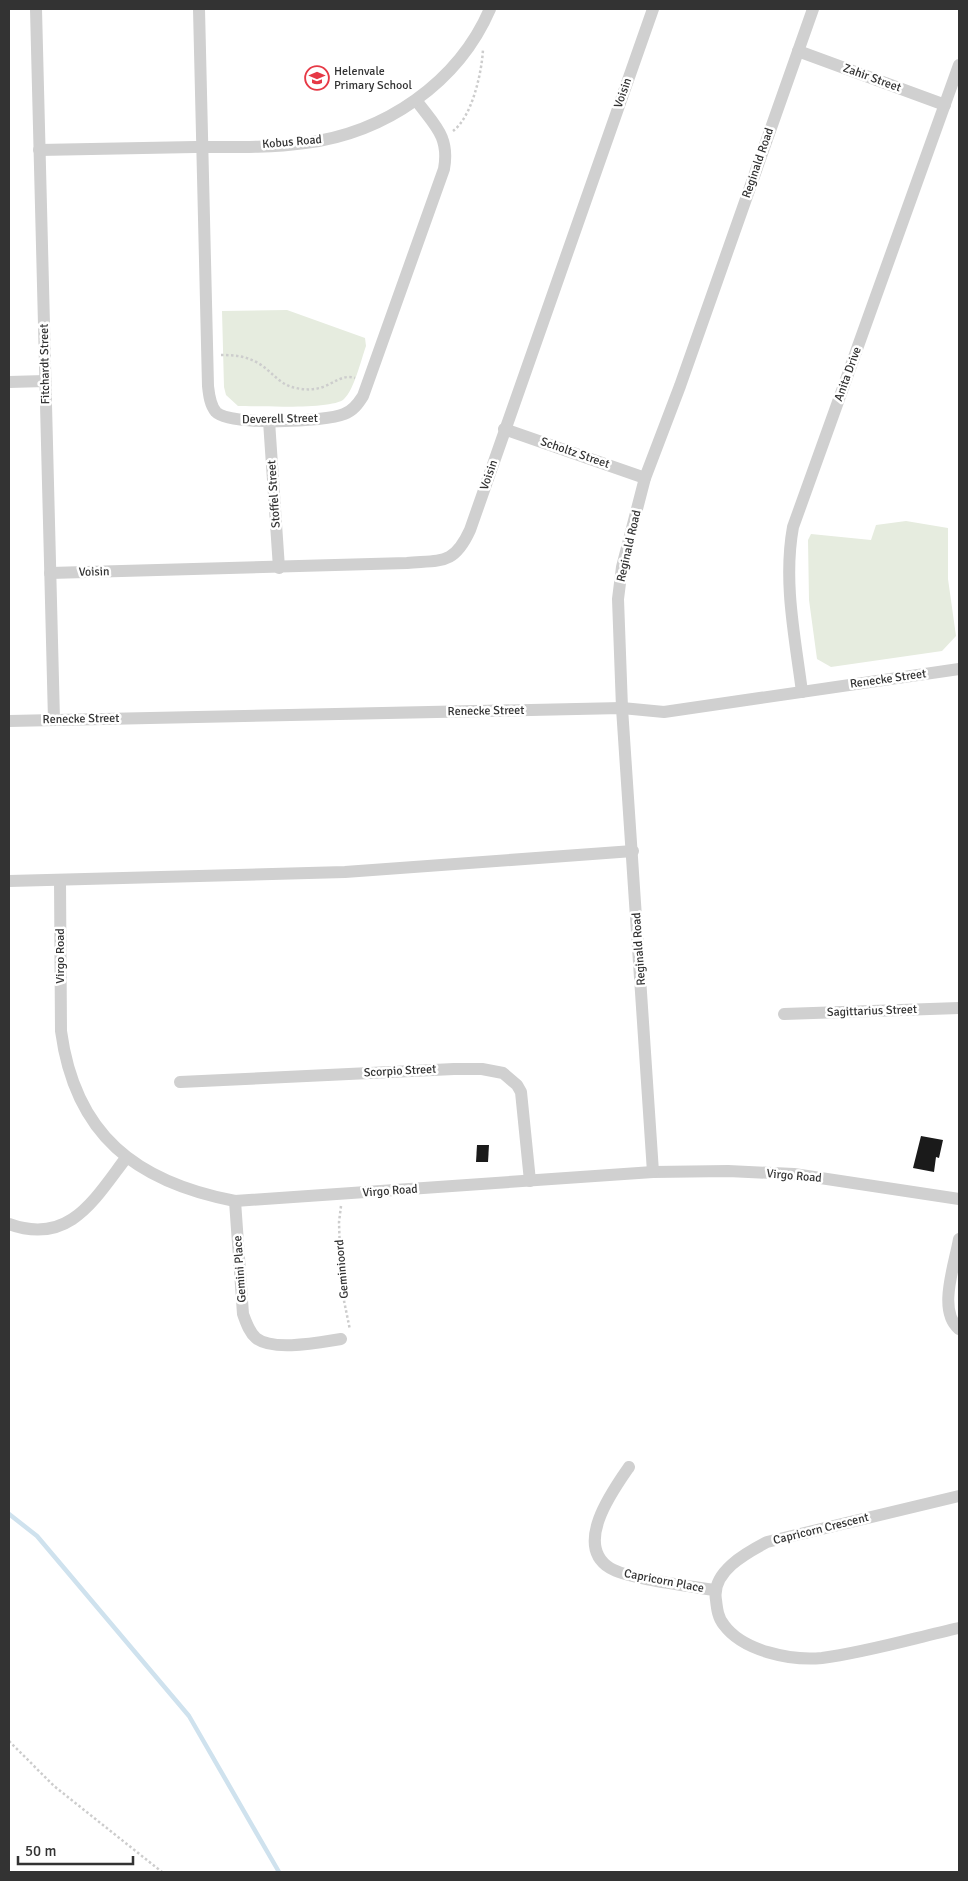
<svg xmlns="http://www.w3.org/2000/svg" width="968" height="1881" font-family="Signika,sans-serif">
<style>
.green{fill:#e6ecdf}
.lines{fill:none;stroke-linecap:round;stroke-linejoin:round}
.stream{stroke:#cfe2ee;stroke-width:4.5}
.building{fill:#1a1a1a}
.path{stroke:#cdcdcd;stroke-width:2.5;stroke-dasharray:2.5 2.5;stroke-linecap:butt}
.minor{stroke:#d0d0d0;stroke-width:12}
.labels{text-anchor:middle;dominant-baseline:central;stroke-width:5;stroke-linejoin:round;paint-order:stroke}
.poi-label{font-size:12px;fill:#333;stroke:#fff;text-anchor:start}
.street-label{font-size:12px;fill:#333;stroke:#fff}
</style>
<rect width="100%" height="100%" fill="#fff"/>
<g class="green">
<path d="M287,310L365,338L366,346C361,360 354,390 344,399C333,410 257,406 238,406L226,395L224,387L222,311Z"/>
<path d="M906,521L948,528V579L956,636L942,651L831,667L817,659L809,600L808,540L811,534L871,540L876,525Z"/>
</g>
<g class="lines">
<path class="stream" d="M9,1514L37,1536L189,1716L279,1872"/>
</g>
<g class="building">
<path d="M921,1136L943,1140L939,1158L936,1157L934,1172L913,1168Z"/>
<path d="M477,1145H489L488,1162H476Z"/>
</g>
<g class="lines">
<g class="path">
<path d="M453,131C472,117 482,72 483,49"/>
<path d="M221,355C234,355 246,356 258,363C272,371 279,385 296,388C305,390 314,390 323,387C334,383 343,374 355,378"/>
<path d="M341,1206L339,1222L341,1286L350,1330"/>
<path d="M9,1741L54,1786L162,1872"/>
</g>
<g class="minor">
<path d="M36,9L54,720"/>
<path d="M199,9L208,386C209,395 210,405 216,412C229,426 326,422 344,414C353,411 358,404 363,396L444,169C450,136 434,125 416,100"/>
<path d="M798,51L945,105"/>
<path d="M39,150C91,149 143,148 195,147C231,147 269,148 305,143C385,133 458,83 490,9"/>
<path d="M9,382L45,381"/>
<path d="M269,421L279,568"/>
<path d="M504,429L645,478"/>
<path d="M50,573L407,563C442,560 454,565 470,530L653,9"/>
<path d="M802,692C795,637 783,582 793,527L959,65"/>
<path d="M9,721L622,708L664,712L959,669"/>
<path d="M60,880L61,1031C75,1135 136,1182 235,1201L653,1172L728,1171L794,1174L959,1199"/>
<path d="M9,881L345,872L633,851"/>
<path d="M784,1014L959,1008"/>
<path d="M180,1082L454,1069H482L503,1073L517,1085L521,1092L530,1181"/>
<path d="M653,1172L622,708L618,599L622,567L645,478L680,386L813,9"/>
<path d="M235,1201L243,1314C246,1322 249,1332 256,1338C273,1352 321,1342 341,1339"/>
<path d="M9,1224C69,1246 94,1200 126,1158"/>
<path d="M959,1239C955,1264 937,1311 959,1329"/>
<path d="M629,1467C613,1490 573,1545 610,1568C628,1579 690,1586 714,1590"/>
<path d="M959,1496L767,1542C746,1553 711,1572 716,1600C717,1609 718,1618 724,1625C743,1651 791,1661 822,1658C868,1652 914,1638 959,1628"/>
</g>
</g>
<defs>
<g id="school-ring" transform="scale(1.25)"><circle r="9.5" fill="#fff" stroke="#e63946" stroke-width="1.5"/><path d="M0-5L7-2L0 1L-7-2ZM-4 1L0 2.5L4 1V4Q0 6-4 4Z" fill="#e63946"/></g>
</defs>
<g fill-rule="evenodd">
<use href="#school-ring" x="317" y="78"/>
</g>
<g class="labels">
<g class="poi-label">
<text x="334" y="71">Helenvale<tspan x="334" dy="14">Primary School</tspan></text>
</g>
<g class="street-label">
<text transform="translate(872 78) rotate(20)">Zahir Street</text>
<text transform="translate(623 93) rotate(-71)">Voisin</text>
<text transform="translate(292 142) rotate(-5)">Kobus Road</text>
<text transform="translate(758 163) rotate(-71)">Reginald Road</text>
<text transform="translate(45 364) rotate(-91)">Fitchardt Street</text>
<text transform="translate(848 374) rotate(-70)">Anita Drive</text>
<text transform="translate(280 419) rotate(-1)">Deverell Street</text>
<text transform="translate(575 453) rotate(19)">Scholtz Street</text>
<text transform="translate(489 475) rotate(-71)">Voisin</text>
<text transform="translate(274 494) rotate(-94)">Stoffel Street</text>
<text transform="translate(629 546) rotate(-77)">Reginald Road</text>
<text transform="translate(94 572) rotate(-1)">Voisin</text>
<text transform="translate(888 679) rotate(-8)">Renecke Street</text>
<text transform="translate(486 711) rotate(-1)">Renecke Street</text>
<text transform="translate(81 719) rotate(-1)">Renecke Street</text>
<text transform="translate(639 949) rotate(-94)">Reginald Road</text>
<text transform="translate(60 956) rotate(-90)">Virgo Road</text>
<text transform="translate(872 1011) rotate(-2)">Sagittarius Street</text>
<text transform="translate(400 1071) rotate(-3)">Scorpio Street</text>
<text transform="translate(794 1176) rotate(5)">Virgo Road</text>
<text transform="translate(390 1191) rotate(-4)">Virgo Road</text>
<text transform="translate(240 1269) rotate(-94)">Gemini Place</text>
<text transform="translate(342 1269) rotate(-95)">Geminioord</text>
<text transform="translate(821 1529) rotate(-14)">Capricorn Crescent</text>
<text transform="translate(664 1581) rotate(11)">Capricorn Place</text>
</g>
</g>
<rect width="968" height="1881" fill="none" stroke="#333333" stroke-width="20"/>
<path d="M18 1856v8h115v-8" fill="none" stroke="#333333" stroke-width="2.5"/>
<text x="25" y="1856" font-size="15" fill="#333333" stroke="#ffffff" stroke-width="4" paint-order="stroke">50 m</text>
</svg>
